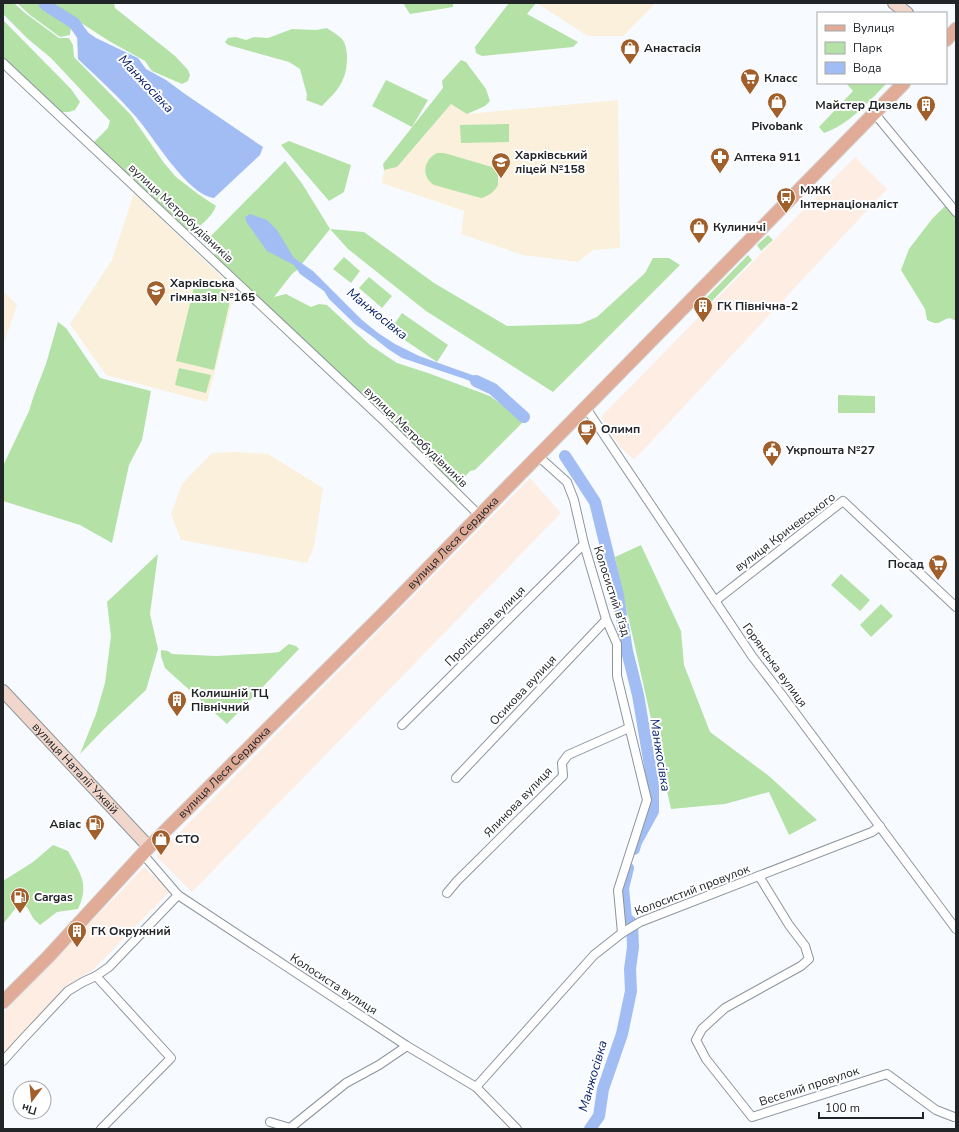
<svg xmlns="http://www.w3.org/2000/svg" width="959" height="1132" font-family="'Nunito Sans',sans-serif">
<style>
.industrial{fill:#feede2}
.education{fill:#faf0db}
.green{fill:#b4e1a6}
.water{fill:#a2bdf3}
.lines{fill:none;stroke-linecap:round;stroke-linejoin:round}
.river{stroke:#a2bdf3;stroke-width:12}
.street-casing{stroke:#8c959d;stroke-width:10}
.secondary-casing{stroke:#8c959d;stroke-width:14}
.primary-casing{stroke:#d7d8d8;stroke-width:15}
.street{stroke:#fff;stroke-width:8}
.secondary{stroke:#f0d6cb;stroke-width:12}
.primary{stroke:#e0ac98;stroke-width:13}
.labels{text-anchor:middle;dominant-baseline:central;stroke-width:4;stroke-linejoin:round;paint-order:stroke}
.poi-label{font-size:12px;font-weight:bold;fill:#212528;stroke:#fff;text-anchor:start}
.street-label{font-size:12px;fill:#212528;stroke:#fff}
.water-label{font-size:13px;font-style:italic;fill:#07216c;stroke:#fff}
</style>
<rect width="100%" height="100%" fill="#f7fbff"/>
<g class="industrial">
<path d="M855,157L887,189L634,460L620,447L601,417Z"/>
<path d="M530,478L561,513L192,892L156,856Z"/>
<path d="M144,867L170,891L92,971L74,981L3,1054V1013Z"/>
</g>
<g class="education">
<path d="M538,3H656L623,36H588L538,4Z"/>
<path d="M618,100L620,248L593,250L578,262L523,255L461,234L464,211L382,183L384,170L397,167L451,104L467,114Z"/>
<path d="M134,193L235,290L207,402L106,375L70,324L112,260Z"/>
<path d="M3,291L17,305L3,345Z"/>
<path d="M236,452L268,454L323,488L314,547L307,563L181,540L171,514L182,484L212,453Z"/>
</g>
<g class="green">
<path d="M3,3H14L25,13L59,38H69L73,45L74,57L131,115L164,163L176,177L198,194L216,206C211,219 198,227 187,236L91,145L108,128L110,121L51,58L28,39L3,14Z"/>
<path d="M17,3H114L115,8L175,56L188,70L190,75L188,81L182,84L152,71L145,61L109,41L72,17L70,35L60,37L30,15Z"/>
<path d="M403,3H453V7L410,14Z"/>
<path d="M509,3H536L527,14L578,42L573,47L482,56L476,53L475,47Z"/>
<path d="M3,20L71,89L80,102L75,110L69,112H59L3,59Z"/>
<path d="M327,28C332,32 341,36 344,42C346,46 347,52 347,57C347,81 338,90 322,106L306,100L307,95L300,69L289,62L228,45L225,42L228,38L236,37L246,40L254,37L268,38L292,29L316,30Z"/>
<path d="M461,60L466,62L486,89L490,101L485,106L467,114L451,104L397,167L384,170L383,164L443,88L442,81Z"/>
<path d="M386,80L428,100L412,127L372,106Z"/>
<path d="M846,83H887C868,102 850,124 824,133L819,127L853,91Z"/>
<path d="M509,124V142L461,143L460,125Z"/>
<path d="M289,141L351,165L344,192L329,201L281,145Z"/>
<path d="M437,153H444L492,167L498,175V185C494,192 489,196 481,198L434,185C421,177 423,160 437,153Z"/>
<path d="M285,161L303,185L330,229L364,232L434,283L507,326L580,324L597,317L645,273L653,258H669L680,265L553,392L426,311L348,249L330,229L297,270L292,274L274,297L286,294L311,307L319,304L327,305L370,345L397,363L428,373L490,396L524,421L475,470L470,471L453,490L212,259L215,254L219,253L214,251L204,243Z"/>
<path d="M946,205L956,217V321L950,318C939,320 941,327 927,320L925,309L901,270L909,249L932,219Z"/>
<path d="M768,235L773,240L761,251L757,245Z"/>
<path d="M748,255L752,260L709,304L704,300Z"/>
<path d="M344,257L360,271L351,283L333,269Z"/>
<path d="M369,277L392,296L382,308L359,288Z"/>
<path d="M195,283L232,292L214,370L176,361Z"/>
<path d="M402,313L448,345L437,362L390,330Z"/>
<path d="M58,322L66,328L100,378L151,391L142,440L129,465L112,543L80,525L3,501V466L29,411L34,395L46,364Z"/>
<path d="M179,368L211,375L206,393L175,385Z"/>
<path d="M838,395L875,396V413H838Z"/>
<path d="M641,545L681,631L684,665L710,732L769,776L817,820L789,835L769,792L725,804L671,809L615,557Z"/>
<path d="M158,554L150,614L158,649L146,690L104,729L80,754L96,714L105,683L111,636L107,602Z"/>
<path d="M841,574L870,600L860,611L831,585Z"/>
<path d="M881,604L893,616L871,637L860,625Z"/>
<path d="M289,644L296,646L299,649L227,724L165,668L161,656V650L168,651L172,654L216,656L270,653L279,652Z"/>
<path d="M53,845L68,851C80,873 90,884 78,909L57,912L40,925L33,918L27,907L19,904L3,924V881L33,862Z"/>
</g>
<g class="water">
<path d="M74,23L96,38L138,58L146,69L166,80L185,94L263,147L260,155L214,198C188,195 154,138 137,118C119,97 98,78 78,59L77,34Z"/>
<path d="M250,214L267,220L277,230L294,258L313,271L362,320L378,333L395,344L419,356L489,381L490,390L465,379L402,358L388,349L373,337L356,325L329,299L324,291L300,274L294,265L267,251L247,223L245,217Z"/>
</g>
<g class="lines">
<g class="river">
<path d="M44,3L47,6L74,23L84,37"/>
<path d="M476,381L493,389L524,417"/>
<path d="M565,456L595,502L618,595L627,651L638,695L653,783V811L636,842L634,849"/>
<path d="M590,1129L599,1116L603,1089L622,1034L631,991L630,969L633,947L632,923L626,918L623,888L628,868"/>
</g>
<g class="street-casing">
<g id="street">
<path d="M3,63L381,418L480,516"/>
<path d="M875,114L956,212"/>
<path d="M586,408L752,656L782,695L956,929"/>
<path d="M538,456L567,482L574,500L584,544L606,619L617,644V676L647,800L618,890L622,933"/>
<path d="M715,601L843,501L956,607"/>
<path d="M402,725L584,544"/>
<path d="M456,778L606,620"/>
<path d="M142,853L178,895L407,1046L476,1087L517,1129"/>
<path d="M759,876L789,925L805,946L809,959L801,966L725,1008L702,1029L696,1040L706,1059L752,1117L887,1074L936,1110L954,1117"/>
<path d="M447,893L457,881L563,776L562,763L568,755L629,728"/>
<path d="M96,976L171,1058L101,1129"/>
<path d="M3,1061L22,1040L68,991L83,982L96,976L109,967L178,895"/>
<path d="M476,1087L594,955L622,933L640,922L872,832L880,826"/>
<path d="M270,1122L290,1128L346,1083L379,1065L407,1046"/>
</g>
</g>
<g class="secondary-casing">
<g id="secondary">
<path d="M894,3L907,13"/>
<path id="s1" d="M3,691L149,847"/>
</g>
</g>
<g class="primary-casing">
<g id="primary">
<path d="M946,40L956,29"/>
<path id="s2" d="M3,1002L48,957L149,847L382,615L904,83"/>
</g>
</g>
<use href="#street" class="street"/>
<use href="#secondary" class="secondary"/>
<use href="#primary" class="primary"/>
</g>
<defs>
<g id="shop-pin" transform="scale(1)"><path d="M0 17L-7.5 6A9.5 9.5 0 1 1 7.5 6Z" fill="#a15f2c" stroke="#fff"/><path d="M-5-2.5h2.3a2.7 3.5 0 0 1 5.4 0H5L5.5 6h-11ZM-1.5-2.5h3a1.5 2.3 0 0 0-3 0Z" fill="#fff"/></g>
<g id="supermarket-pin" transform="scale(1)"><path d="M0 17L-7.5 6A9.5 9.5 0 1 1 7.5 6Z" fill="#a15f2c" stroke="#fff"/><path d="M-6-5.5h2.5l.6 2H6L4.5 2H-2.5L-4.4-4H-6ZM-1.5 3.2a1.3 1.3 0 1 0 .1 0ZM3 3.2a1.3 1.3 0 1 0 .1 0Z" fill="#fff"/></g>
<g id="building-pin" transform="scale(1)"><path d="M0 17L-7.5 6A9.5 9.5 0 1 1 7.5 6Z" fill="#a15f2c" stroke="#fff"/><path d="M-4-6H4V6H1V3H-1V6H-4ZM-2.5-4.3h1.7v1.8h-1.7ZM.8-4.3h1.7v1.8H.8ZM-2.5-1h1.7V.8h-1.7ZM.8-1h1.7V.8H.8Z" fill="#fff"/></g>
<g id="pharmacy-pin" transform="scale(1)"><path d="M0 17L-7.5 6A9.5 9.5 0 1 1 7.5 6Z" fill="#a15f2c" stroke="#fff"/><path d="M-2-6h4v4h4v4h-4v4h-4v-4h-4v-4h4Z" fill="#fff"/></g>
<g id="school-pin" transform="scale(1)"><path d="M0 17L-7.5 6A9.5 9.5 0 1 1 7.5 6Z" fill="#a15f2c" stroke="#fff"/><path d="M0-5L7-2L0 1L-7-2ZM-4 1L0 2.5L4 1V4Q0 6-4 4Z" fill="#fff"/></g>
<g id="bus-pin" transform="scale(1)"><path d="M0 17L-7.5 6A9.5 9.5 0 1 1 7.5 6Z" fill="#a15f2c" stroke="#fff"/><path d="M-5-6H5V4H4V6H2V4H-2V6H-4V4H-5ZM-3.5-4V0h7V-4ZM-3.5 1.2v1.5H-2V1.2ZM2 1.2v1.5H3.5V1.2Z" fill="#fff"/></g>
<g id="cafe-pin" transform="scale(1)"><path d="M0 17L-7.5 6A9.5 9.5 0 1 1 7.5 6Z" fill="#a15f2c" stroke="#fff"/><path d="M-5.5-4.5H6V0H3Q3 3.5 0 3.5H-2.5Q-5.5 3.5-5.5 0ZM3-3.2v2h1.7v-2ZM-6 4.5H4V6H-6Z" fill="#fff"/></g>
<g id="civic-pin" transform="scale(1)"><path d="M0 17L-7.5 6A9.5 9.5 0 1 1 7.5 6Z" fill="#a15f2c" stroke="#fff"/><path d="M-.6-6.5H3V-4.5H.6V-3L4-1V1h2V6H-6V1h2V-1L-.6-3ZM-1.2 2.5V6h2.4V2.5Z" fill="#fff"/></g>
<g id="fuel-pin" transform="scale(1)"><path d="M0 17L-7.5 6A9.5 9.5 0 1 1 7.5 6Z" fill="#a15f2c" stroke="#fff"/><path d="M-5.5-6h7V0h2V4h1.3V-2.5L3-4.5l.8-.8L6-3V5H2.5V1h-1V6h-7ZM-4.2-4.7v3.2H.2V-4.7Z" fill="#fff"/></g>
</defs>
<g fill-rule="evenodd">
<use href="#shop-pin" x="630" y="48"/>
<use href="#supermarket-pin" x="750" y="78"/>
<use href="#shop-pin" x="777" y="102"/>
<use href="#building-pin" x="926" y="105"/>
<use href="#pharmacy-pin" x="720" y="157"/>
<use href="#school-pin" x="501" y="162"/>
<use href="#bus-pin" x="786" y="197"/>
<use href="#shop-pin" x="699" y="227"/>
<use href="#school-pin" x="156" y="290"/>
<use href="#building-pin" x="703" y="306"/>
<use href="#cafe-pin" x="587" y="429"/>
<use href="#civic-pin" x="772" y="450"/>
<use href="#supermarket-pin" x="938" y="564"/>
<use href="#building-pin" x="177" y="700"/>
<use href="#fuel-pin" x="95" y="824"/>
<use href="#shop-pin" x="161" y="839"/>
<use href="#fuel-pin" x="20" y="897"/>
<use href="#building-pin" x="77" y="931"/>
</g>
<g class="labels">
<g class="poi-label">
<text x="644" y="48">Анастасія</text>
<text x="764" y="78">Класс</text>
<text x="912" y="105" text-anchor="end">Майстер Дизель</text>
<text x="777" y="126" text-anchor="middle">Pivobank</text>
<text x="515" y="155">Харківський<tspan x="515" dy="14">ліцей №158</tspan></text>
<text x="734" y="157">Аптека 911</text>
<text x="800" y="190">МЖК<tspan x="800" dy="14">Інтернаціоналіст</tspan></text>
<text x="713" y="227">Кулиничі</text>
<text x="170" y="283">Харківська<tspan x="170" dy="14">гімназія №165</tspan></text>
<text x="717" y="306">ГК Північна-2</text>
<text x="601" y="429">Олимп</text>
<text x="786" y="450">Укрпошта №27</text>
<text x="924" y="564" text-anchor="end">Посад</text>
<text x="191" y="693">Колишній ТЦ<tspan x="191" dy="14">Північний</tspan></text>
<text x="81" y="824" text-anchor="end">Авіас</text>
<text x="175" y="839">СТО</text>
<text x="34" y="897">Cargas</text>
<text x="91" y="931">ГК Окружний</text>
</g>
<g class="street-label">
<text transform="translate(181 213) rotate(43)">вулиця Метробудівників</text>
<text transform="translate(416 437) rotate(44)">вулиця Метробудівників</text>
<text transform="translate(785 532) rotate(-37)">вулиця Кричевського</text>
<text stroke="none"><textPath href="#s2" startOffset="643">вулиця Леся Сердюка</textPath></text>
<text transform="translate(612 591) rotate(72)">Колосистий в'їзд</text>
<text transform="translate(485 626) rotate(-45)">Проліскова вулиця</text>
<text transform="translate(775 665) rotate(54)">Горянська вулиця</text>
<text transform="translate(523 690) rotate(-47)">Осикова вулиця</text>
<text stroke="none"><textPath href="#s1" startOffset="106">вулиця Наталії Ужвій</textPath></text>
<text stroke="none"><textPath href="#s2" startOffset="319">вулиця Леся Сердюка</textPath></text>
<text transform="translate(518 802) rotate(-46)">Ялинова вулиця</text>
<text transform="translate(692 890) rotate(-21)">Колосистий провулок</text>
<text transform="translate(334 984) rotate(33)">Колосиста вулиця</text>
<text transform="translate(809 1086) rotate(-18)">Веселий провулок</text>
</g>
<g class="water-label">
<text transform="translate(146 84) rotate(47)">Манжосівка</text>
<text transform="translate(377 314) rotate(39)">Манжосівка</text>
<text transform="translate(660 755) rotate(81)">Манжосівка</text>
<text transform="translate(593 1076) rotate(-74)">Манжосівка</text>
</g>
</g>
<rect width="959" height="1132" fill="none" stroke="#212528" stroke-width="8"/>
<rect x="817" y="12" width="130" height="72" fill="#ffffff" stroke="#a6a8a9"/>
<rect x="825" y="25" width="20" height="6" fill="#e0ac98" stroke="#a6a8a9"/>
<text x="853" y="32" font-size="12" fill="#212528">Вулиця</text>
<rect x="825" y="42" width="20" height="12" fill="#b4e1a6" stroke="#a6a8a9"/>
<text x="853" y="52" font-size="12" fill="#212528">Парк</text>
<rect x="825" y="62" width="20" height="12" fill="#a2bdf3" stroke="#a6a8a9"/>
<text x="853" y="72" font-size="12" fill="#212528">Вода</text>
<g transform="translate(32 1100) rotate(196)"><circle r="19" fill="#ffffff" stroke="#a6a8a9"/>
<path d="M0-3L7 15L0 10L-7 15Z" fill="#a15f2c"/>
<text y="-6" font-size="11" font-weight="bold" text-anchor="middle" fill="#212528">Пн</text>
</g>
<path d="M819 1112v6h104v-6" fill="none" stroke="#212528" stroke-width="2"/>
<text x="825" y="1112" font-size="12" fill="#212528" stroke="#ffffff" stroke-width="3" paint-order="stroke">100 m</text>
</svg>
